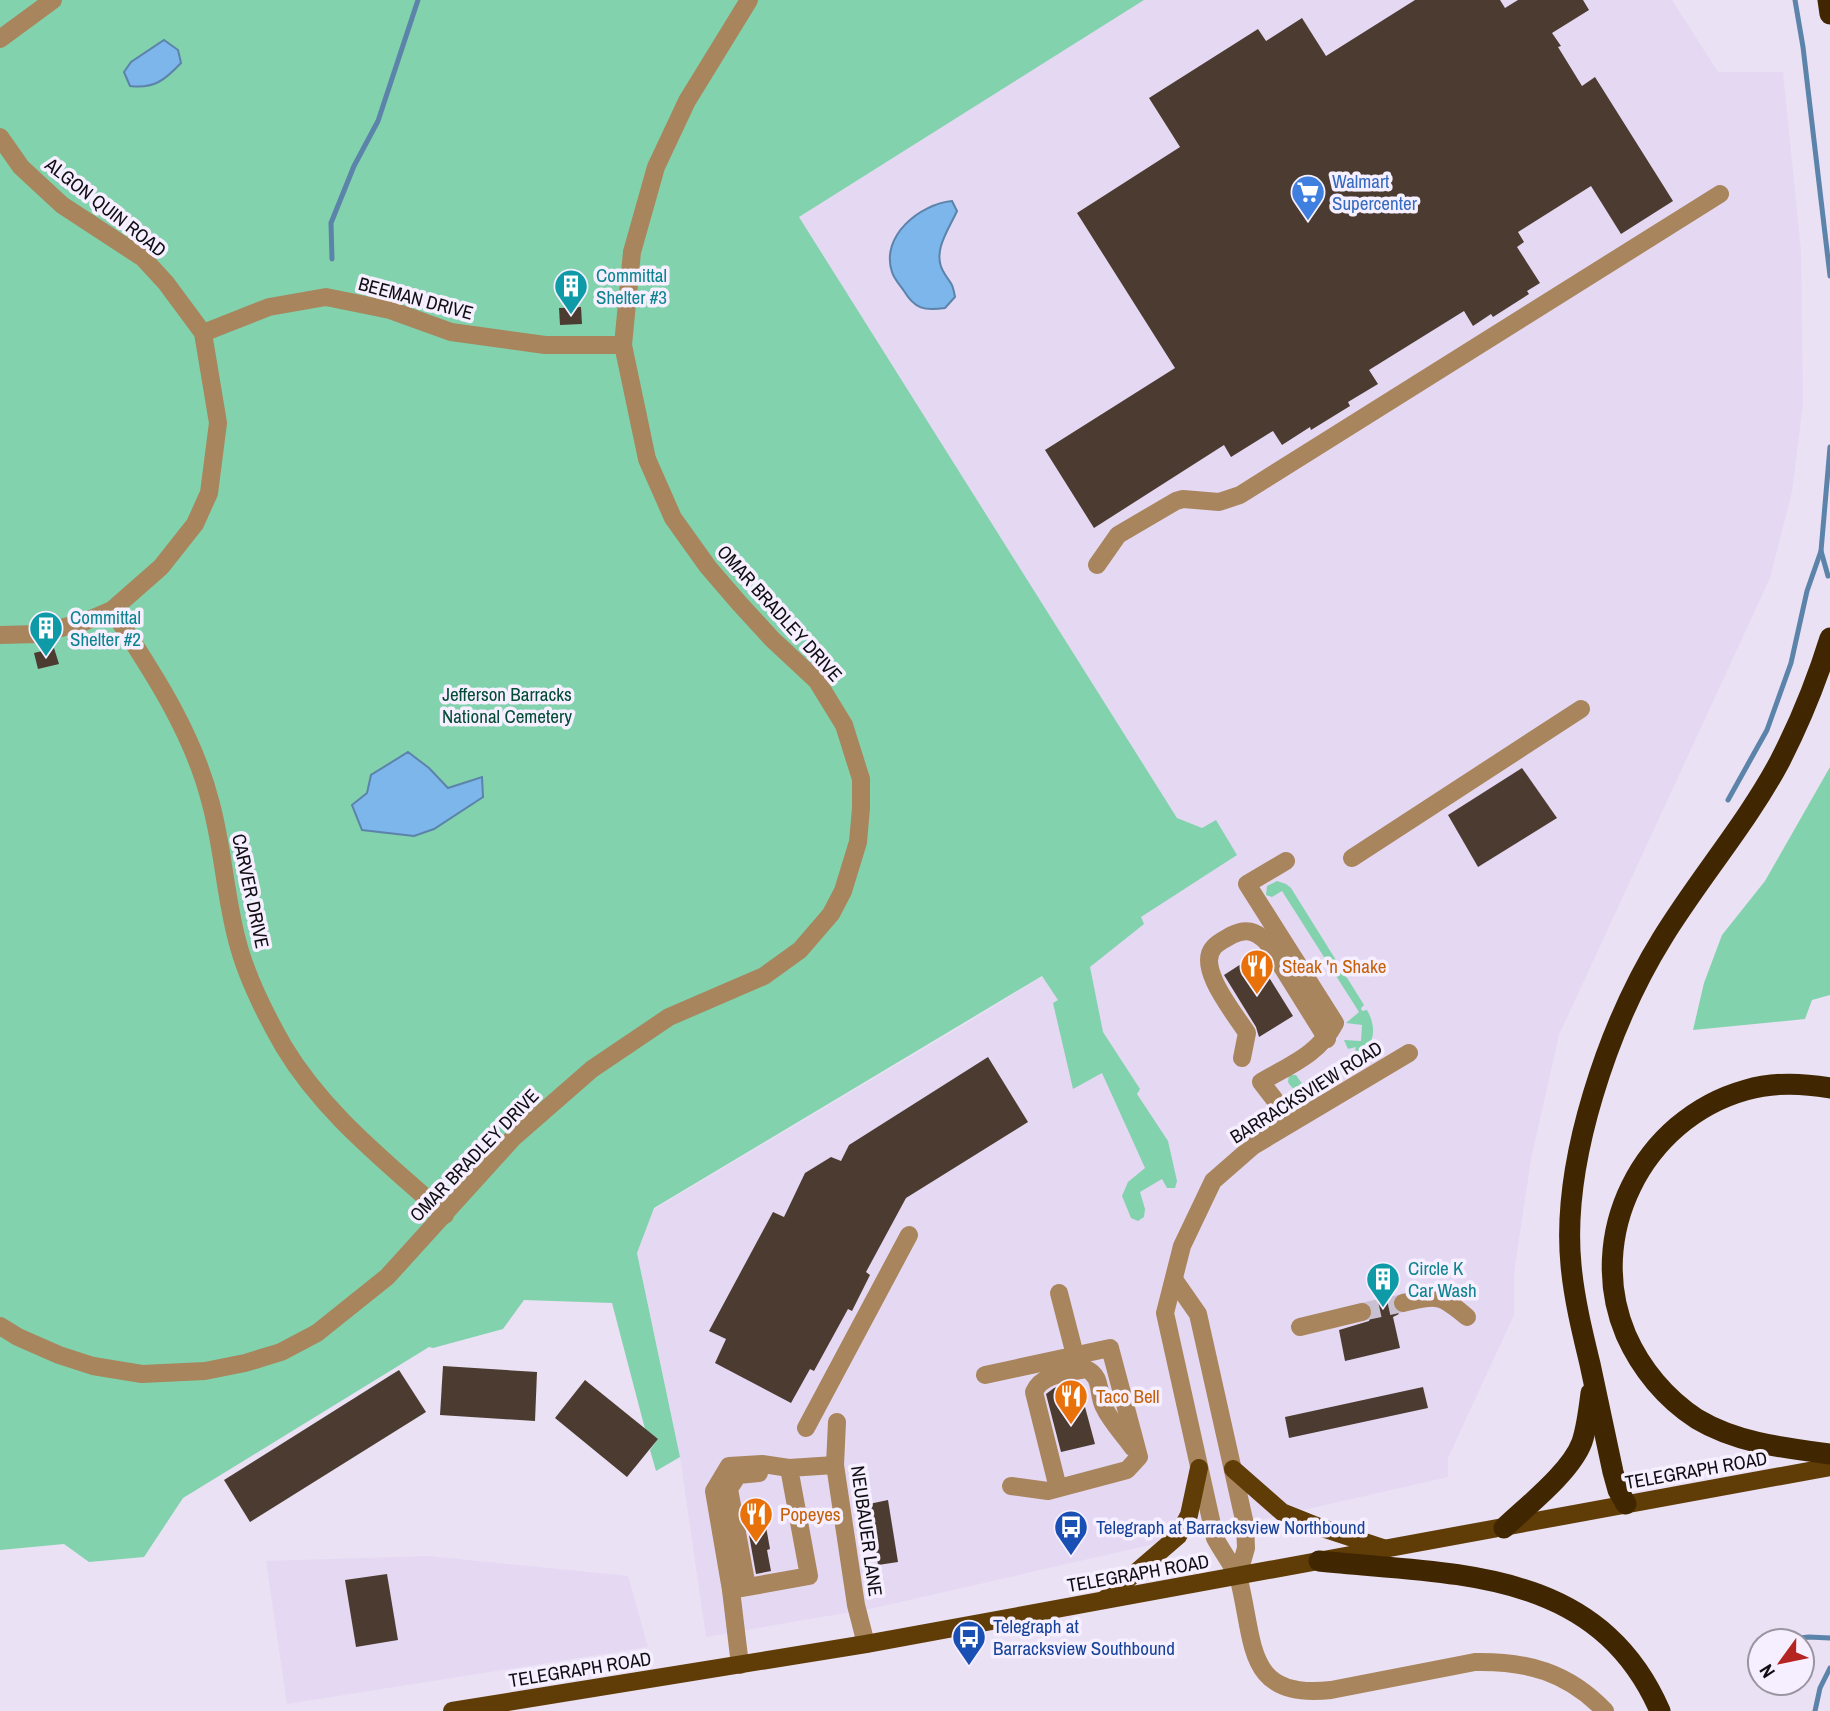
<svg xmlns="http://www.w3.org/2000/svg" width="1830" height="1711" font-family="'Archivo Narrow',sans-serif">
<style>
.built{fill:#e5d8f3}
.green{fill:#82d2ae}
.water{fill:#7db6eb;stroke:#5c83aa;stroke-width:2}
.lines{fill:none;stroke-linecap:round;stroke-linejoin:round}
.stream{stroke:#5c83aa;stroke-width:5}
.building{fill:#4b3b31}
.minor-tunnel{stroke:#c9c1d2;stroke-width:18;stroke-dasharray:18 9;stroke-linecap:butt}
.minor{stroke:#a8855c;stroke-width:18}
.major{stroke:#603d07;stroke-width:18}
.highway{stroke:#412701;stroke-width:21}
.labels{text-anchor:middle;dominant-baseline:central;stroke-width:7;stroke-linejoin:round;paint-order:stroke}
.shop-label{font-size:19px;fill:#366cbe;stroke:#f6efff;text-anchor:start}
.street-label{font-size:19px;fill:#100d13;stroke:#f6efff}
.culture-label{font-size:19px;fill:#0d838f;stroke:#f6efff;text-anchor:start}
.park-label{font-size:19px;fill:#034b34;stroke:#f6efff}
.food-label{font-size:19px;fill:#c56008;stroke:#f6efff;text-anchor:start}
.transit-label{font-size:19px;fill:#164399;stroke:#f6efff;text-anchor:start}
</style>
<rect width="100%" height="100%" fill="#eae1f4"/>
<g class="built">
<path d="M1144,0H1672L1718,72H1783L1801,251L1803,404L1792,492L1770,578L1559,1035L1531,1159L1514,1273V1315L1448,1458V1477L874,1608L706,1637L680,1457L631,1223L967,1023L1211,872L799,217Z"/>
<path d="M428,1556L628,1576L648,1647L287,1704L266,1561Z"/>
</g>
<g class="green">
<path d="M0,0H1144L799,217L1177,818L1202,828L1216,820L1237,855L1141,917L1144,924L1090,967L1103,1032L1140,1089L1137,1094L1168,1141L1177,1181L1175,1188H1167L1162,1179L1140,1192L1145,1209L1144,1217L1138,1221L1131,1218L1122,1196L1128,1182L1145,1168L1102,1073L1073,1089L1053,1003L1058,1000L1042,976L654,1208L637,1253L680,1457L656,1471L650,1450L658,1439L645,1429L612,1303L524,1300L503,1329L433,1348L429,1347L183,1498L144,1557L89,1562L64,1544L0,1550Z"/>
<path d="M1830,767V995L1812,1000L1805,1019L1693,1030L1704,983L1722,935L1765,881Z"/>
<path d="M1277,881L1286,884L1291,888L1364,1005L1361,1008L1362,1011L1367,1010C1379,1031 1372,1048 1356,1063L1352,1060L1349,1061V1067C1333,1077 1302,1107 1288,1082L1289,1075H1296L1303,1085L1354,1054L1356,1047L1348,1049L1344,1040L1361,1041L1362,1025L1346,1023L1359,1012L1282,891L1272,897L1266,895L1267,886Z"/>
</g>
<g class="water">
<path d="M164,40L178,50L181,63C165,80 154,89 130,86L124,72L131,62Z"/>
<path d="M952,201L957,211C949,229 932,251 943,271C950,284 952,280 955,297L945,308C924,311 915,309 904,291C900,285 894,279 892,272C880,236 920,204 952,201Z"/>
<path d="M408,752L429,768L448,788L482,777L483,797L434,829L414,836L362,830L352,805L367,793L371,775Z"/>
</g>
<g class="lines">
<g class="stream">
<path d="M1795,0L1803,47L1830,276"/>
<path d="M332,259L331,223L354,166L378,121L418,0"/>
<path d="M1828,576L1821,551L1830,447"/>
<path d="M1728,800L1767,730L1791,663L1807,591L1821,551"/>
<path d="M1780,1640L1809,1637L1830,1638"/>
<path d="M1815,1711L1820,1688L1830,1668"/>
</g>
</g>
<g class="building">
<path d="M1415,0H1500L1505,8L1518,0H1583L1589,10L1552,33L1561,46L1558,47L1582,86L1595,77L1673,201L1621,234L1591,186L1518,232L1524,242L1517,247L1540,283L1527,291L1529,294L1493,317L1491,314L1473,326L1464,311L1369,370L1378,384L1348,402L1350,406L1311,430L1310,427L1282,445L1273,431L1231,457L1224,445L1094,528L1045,450L1175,368L1077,213L1180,147L1149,98L1258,29L1266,41L1302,18L1326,56Z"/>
<path d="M581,307L582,324L560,325L559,308Z"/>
<path d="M54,648L59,664L38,669L34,653Z"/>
<path d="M1522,768L1557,818L1478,867L1448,815Z"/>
<path d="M1255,955L1293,1016L1259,1037L1256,1027L1224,975Z"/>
<path d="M988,1057L1028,1122L906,1198L866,1272L870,1275L852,1311L848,1309L814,1371L810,1369L791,1403L715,1363L726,1339L709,1331L773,1212L784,1217L805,1173L831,1157L841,1161L849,1145Z"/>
<path d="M1394,1296L1392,1306L1399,1314L1393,1317L1400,1348L1345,1361L1339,1330L1369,1321L1373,1310L1368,1303Z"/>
<path d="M443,1366L537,1372L535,1421L440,1415Z"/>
<path d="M399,1370L426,1412L250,1522L224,1480Z"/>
<path d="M585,1380L658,1439L627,1477L555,1418Z"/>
<path d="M1072,1383L1078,1409L1085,1407L1095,1444L1061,1452L1046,1394L1054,1388Z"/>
<path d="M1423,1387L1428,1408L1289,1438L1285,1417Z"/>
<path d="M888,1500L898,1562L878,1565L869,1504Z"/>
<path d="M762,1504L770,1549L767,1550L771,1571L756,1574L744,1507Z"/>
<path d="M387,1574L398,1640L356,1647L345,1580Z"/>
</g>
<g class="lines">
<path class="minor-tunnel" d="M1362,1312L1403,1303"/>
<g class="minor">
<path d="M0,39L53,0"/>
<path d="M0,137L21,167L62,205L143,258L166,283L203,333L218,423L209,493L195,524L161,567L112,610L84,622L38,634L0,635"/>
<path d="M203,333L269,307L326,297L390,310L451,332L545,345H623"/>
<path d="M1097,565L1118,535L1176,501L1183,499L1219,502L1240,495L1720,194"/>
<path d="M112,610C152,671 193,732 211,804C223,848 225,895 237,940C246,976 265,1014 284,1047C325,1115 387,1162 445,1215"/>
<path d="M1352,858L1581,709"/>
<path d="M1286,861L1247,884L1335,1023C1319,1054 1290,1065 1261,1082L1292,1122"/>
<path d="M1409,1053L1253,1146L1213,1181L1182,1246L1165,1313L1215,1538C1221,1550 1236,1570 1239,1580C1255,1643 1245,1700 1331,1690L1475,1662C1527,1661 1568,1672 1605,1711"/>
<path d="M1242,1058L1247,1033C1236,1015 1195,967 1214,947C1218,942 1227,938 1232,935C1246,928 1255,931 1266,941L1327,1039"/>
<path d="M1175,1281L1198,1314L1245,1524L1246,1548L1238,1576"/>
<path d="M1059,1293L1075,1355"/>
<path d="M1403,1303C1438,1295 1440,1294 1467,1317"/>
<path d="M0,1326L18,1337L59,1355L93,1366L142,1374L205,1371L245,1363L281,1352L317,1333L387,1277L513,1138L592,1069L669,1017L764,976L800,950L831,914L843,891L858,842L861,808V779L844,725L817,681L772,639L739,603L708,567L673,518L647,459L623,345L632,252L656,167L687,101L749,0"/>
<path d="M1300,1327L1362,1312"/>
<path d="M985,1375L1110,1348L1139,1457L1127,1470L1048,1491L1011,1486"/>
<path d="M837,1422L835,1465L856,1605L866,1644"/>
<path d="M806,1428L909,1235"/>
<path d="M1058,1488L1034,1392C1042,1373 1068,1373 1086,1369C1103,1376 1097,1394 1104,1407C1111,1422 1124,1435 1133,1448"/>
<path d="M747,1587L729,1489L738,1475L759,1473"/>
<path d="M731,1590L714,1491L729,1466L762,1464L789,1468"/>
<path d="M740,1665L731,1590L809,1576L789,1468L835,1465"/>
</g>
<g class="major">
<path d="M1233,1469L1282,1512L1322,1528L1383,1548"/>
<path d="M1105,1599L1178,1536L1189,1515L1199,1468"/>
<path d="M452,1711L866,1644L1830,1467"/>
</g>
<g class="highway">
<path d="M1828,0L1830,14"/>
<path d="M1830,1088C1802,1083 1773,1082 1746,1090C1642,1119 1584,1236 1626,1335C1641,1369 1666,1399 1697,1419C1737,1443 1785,1448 1830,1454"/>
<path d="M1626,1504L1618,1490L1613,1472C1605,1436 1598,1400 1590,1364C1582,1331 1574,1298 1571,1265C1561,1162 1609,1024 1663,937C1700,877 1747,823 1780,761C1800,722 1817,680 1830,638"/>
<path d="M1504,1528C1527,1506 1571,1472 1582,1442C1587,1427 1589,1409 1591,1393"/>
<path d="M1319,1561C1451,1575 1597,1566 1660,1711"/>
</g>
</g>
<defs>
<g id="supermarket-pin" transform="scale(1.75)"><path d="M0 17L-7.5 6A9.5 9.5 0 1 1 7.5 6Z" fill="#3f7fe0" stroke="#f6efff"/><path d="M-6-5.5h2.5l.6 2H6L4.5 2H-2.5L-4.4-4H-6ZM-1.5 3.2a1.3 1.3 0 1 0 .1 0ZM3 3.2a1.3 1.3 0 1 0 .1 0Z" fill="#fff"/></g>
<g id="building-pin" transform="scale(1.75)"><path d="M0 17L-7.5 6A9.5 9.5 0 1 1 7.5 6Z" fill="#0f9aa8" stroke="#f6efff"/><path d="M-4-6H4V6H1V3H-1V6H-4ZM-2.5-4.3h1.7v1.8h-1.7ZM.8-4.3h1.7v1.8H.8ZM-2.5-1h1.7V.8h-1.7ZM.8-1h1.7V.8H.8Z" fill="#fff"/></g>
<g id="restaurant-pin" transform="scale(1.75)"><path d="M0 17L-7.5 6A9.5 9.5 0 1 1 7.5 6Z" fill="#e8710a" stroke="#f6efff"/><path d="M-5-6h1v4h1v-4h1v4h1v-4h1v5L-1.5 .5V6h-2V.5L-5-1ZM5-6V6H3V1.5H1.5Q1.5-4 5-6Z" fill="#fff"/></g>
<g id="bus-pin" transform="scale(1.75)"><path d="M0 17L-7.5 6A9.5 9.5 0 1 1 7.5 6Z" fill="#1a4fb4" stroke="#f6efff"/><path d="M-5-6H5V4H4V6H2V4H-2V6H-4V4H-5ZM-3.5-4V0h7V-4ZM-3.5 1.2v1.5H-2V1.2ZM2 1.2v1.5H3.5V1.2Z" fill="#fff"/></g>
</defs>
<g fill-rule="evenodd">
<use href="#supermarket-pin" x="1308" y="192"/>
<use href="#building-pin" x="571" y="286"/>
<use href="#building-pin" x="46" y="628"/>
<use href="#restaurant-pin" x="1257" y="966"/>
<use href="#building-pin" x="1383" y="1279"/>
<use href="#restaurant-pin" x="1071" y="1396"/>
<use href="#restaurant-pin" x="756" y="1514"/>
<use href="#bus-pin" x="1071" y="1527"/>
<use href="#bus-pin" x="969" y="1637"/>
</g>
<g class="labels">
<g class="shop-label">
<text x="1332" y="181">Walmart<tspan x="1332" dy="22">Supercenter</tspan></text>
</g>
<g class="street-label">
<text transform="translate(106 207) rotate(38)">ALGON QUIN ROAD</text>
<text transform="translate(416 298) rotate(15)">BEEMAN DRIVE</text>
<text transform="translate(780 613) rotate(48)">OMAR BRADLEY DRIVE</text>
<text transform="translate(251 891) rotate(78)">CARVER DRIVE</text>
<text transform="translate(1306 1092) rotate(-32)">BARRACKSVIEW ROAD</text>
<text transform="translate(474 1155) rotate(-46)">OMAR BRADLEY DRIVE</text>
<text transform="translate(1696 1470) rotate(-10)">TELEGRAPH ROAD</text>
<text transform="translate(867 1531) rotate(82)">NEUBAUER LANE</text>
<text transform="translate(1138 1573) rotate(-10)">TELEGRAPH ROAD</text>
<text transform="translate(580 1669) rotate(-9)">TELEGRAPH ROAD</text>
</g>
<g class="culture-label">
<text x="596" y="275">Committal<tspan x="596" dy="22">Shelter #3</tspan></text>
<text x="70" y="617">Committal<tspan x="70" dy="22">Shelter #2</tspan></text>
<text x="1408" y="1268">Circle K<tspan x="1408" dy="22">Car Wash</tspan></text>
</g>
<g class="park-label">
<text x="507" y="694">Jefferson Barracks<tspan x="507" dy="22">National Cemetery</tspan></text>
</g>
<g class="food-label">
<text x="1282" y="966">Steak 'n Shake</text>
<text x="1096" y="1396">Taco Bell</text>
<text x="780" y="1514">Popeyes</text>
</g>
<g class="transit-label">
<text x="1096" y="1527">Telegraph at Barracksview Northbound</text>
<text x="993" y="1626">Telegraph at<tspan x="993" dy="22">Barracksview Southbound</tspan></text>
</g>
</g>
<g transform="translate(1781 1662) rotate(237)"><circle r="33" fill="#f6efff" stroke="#9a95a1" stroke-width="2"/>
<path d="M0-5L12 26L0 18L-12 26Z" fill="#b42522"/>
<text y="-10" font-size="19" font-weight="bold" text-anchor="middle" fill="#100d13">N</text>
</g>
</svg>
